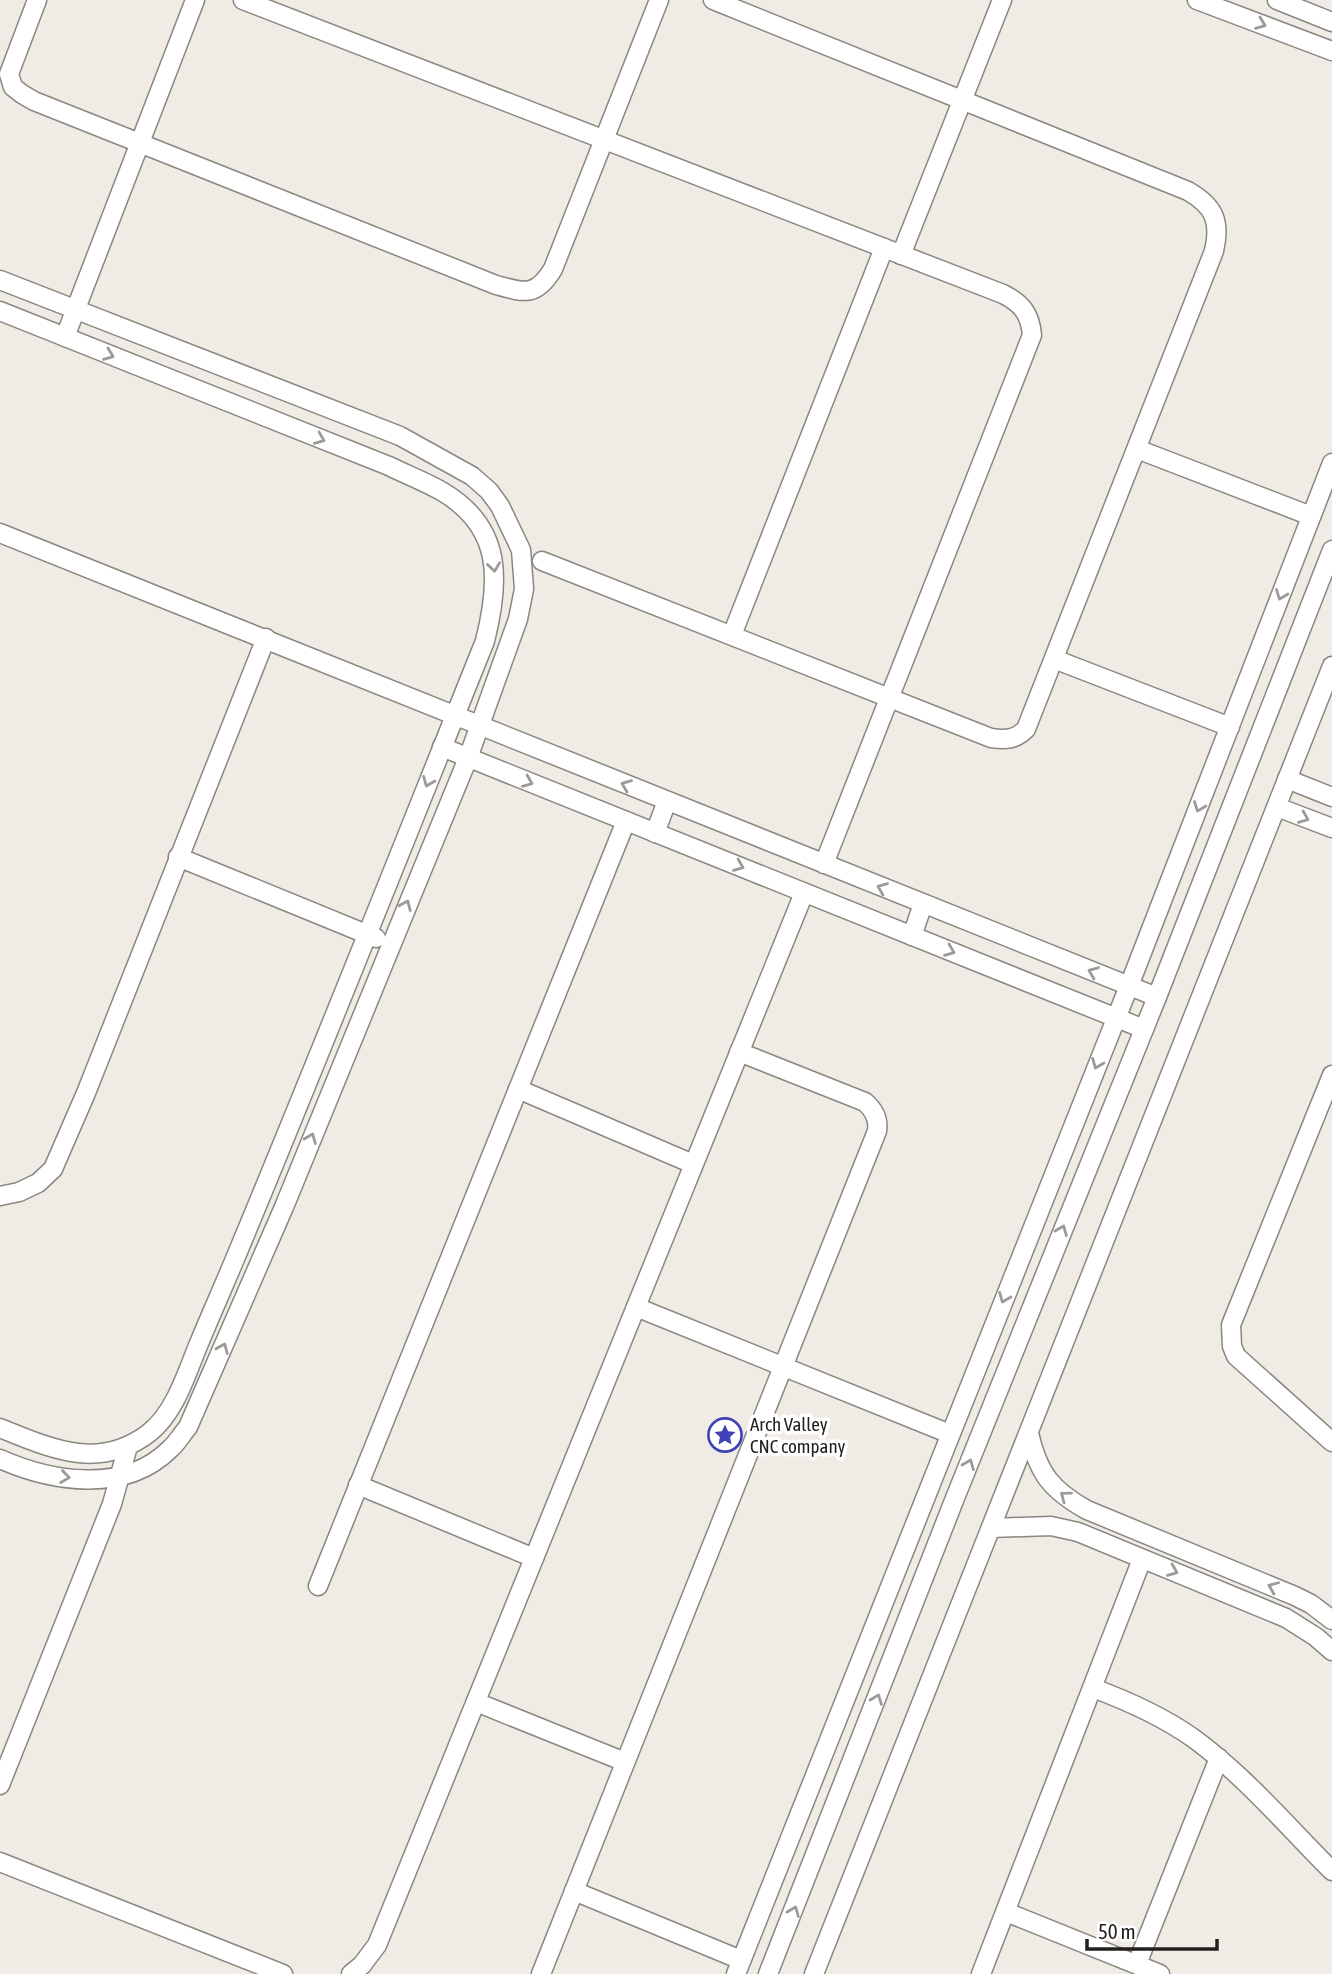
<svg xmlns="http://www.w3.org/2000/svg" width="1332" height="1974" font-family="'Asap Condensed',sans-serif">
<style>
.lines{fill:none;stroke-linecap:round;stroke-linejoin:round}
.street-casing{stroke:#8a8781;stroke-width:21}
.street{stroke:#fff;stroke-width:18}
.oneway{stroke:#9c9b9a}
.labels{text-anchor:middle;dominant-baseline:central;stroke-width:7;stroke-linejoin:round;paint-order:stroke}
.poi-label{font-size:19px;fill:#22211e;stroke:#fff;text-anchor:start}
</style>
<rect width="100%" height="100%" fill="#f0ece5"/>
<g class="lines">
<g class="street-casing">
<g id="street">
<path d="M37,0L9,74L13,87L22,94L34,101L496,285C525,293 536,297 553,269L659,0"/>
<path d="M243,0L1003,294C1021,303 1030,313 1032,335L824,864"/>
<path d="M1197,0L1332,51"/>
<path d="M1277,0L1332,22"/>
<path d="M901,255L1002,0"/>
<path d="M0,280L400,436L472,476L489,491L500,506L521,550L524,589L518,619L468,758L284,1207L188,1427C182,1434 177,1443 170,1449C125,1494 52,1482 0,1459"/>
<path d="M0,311L389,466C407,475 426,482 443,492C503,528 500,581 485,641C403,845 322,1050 237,1254C225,1283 212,1312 200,1341C187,1371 176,1412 149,1433C99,1471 52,1449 0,1428"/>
<path d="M65,337L195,0"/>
<path d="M1137,449L1311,516"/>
<path d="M0,533L1157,997"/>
<path d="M542,561L991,738C1006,740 1015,740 1026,729L1214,251C1221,221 1214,206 1188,191L713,0"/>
<path d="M732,635L884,248"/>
<path d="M1054,659L1230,727"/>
<path d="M442,747L1144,1029"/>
<path d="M1287,779L1332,797"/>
<path d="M1277,807L1332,828"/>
<path d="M655,833L667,801"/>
<path d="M178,857L376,938"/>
<path d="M912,936L923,904"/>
<path d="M1332,1075L1231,1325L1232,1346L1236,1356L1332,1442"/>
<path d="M518,1089L693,1164"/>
<path d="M0,1196L19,1192L38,1183L53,1169L86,1093L266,638"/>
<path d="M636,1307L950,1434"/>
<path d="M1029,1433C1038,1473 1051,1490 1087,1510L1295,1596L1311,1604L1332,1620"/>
<path d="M358,1485L534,1558"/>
<path d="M991,1528L1051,1526L1078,1532L1286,1618L1316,1637L1332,1651"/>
<path d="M318,1586L626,821"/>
<path d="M1093,1688C1128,1701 1162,1716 1193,1738C1244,1775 1287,1826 1332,1871"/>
<path d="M476,1702L625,1762"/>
<path d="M0,1785L112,1504L128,1446"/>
<path d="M0,1862L283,1974"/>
<path d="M574,1891L741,1960"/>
<path d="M1006,1912L1160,1974"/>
<path d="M1137,1964L1219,1758"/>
<path d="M351,1974L362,1965L377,1945L804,893"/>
<path d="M541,1974L877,1131C879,1119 874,1110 865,1102L739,1052"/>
<path d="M736,1974L1129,986L1332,463"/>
<path d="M768,1974L955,1498L1157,997L1332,550"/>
<path d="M814,1974L1332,666"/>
<path d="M981,1974L1142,1559"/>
</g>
</g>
<use href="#street" class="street"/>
</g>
<defs><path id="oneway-chevron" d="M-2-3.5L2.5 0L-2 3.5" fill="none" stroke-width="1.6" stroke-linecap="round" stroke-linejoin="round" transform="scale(1.75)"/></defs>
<g class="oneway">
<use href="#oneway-chevron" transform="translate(1261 24) rotate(21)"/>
<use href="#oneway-chevron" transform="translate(109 355) rotate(21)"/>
<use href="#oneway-chevron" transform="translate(320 439) rotate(22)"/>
<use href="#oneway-chevron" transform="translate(494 567) rotate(82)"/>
<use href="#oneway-chevron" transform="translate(1281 595) rotate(111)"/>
<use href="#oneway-chevron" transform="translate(428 782) rotate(112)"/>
<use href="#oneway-chevron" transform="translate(528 782) rotate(22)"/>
<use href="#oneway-chevron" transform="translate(626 785) rotate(-158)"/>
<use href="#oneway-chevron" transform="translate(1199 807) rotate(111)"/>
<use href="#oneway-chevron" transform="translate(1304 818) rotate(22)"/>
<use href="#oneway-chevron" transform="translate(739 866) rotate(22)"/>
<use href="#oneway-chevron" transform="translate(882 888) rotate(-158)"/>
<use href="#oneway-chevron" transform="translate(406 905) rotate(-67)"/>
<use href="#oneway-chevron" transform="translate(950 951) rotate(22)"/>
<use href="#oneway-chevron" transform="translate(1093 972) rotate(-158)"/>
<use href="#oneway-chevron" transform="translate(1097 1064) rotate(112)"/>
<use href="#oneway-chevron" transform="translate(311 1138) rotate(-68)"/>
<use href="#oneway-chevron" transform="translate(1062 1230) rotate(-68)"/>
<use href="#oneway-chevron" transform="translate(1004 1298) rotate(112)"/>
<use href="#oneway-chevron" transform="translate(223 1348) rotate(-67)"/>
<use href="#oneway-chevron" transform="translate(969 1464) rotate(-68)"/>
<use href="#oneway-chevron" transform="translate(65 1477) rotate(8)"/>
<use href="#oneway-chevron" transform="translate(1065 1496) rotate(-143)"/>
<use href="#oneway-chevron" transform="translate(1173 1571) rotate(22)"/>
<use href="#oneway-chevron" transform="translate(1273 1587) rotate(-157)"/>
<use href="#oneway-chevron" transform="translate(877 1699) rotate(-69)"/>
<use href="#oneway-chevron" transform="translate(794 1911) rotate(-68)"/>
</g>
<defs>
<g id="sight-ring" transform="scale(1.75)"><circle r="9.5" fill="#fff" stroke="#4043b7" stroke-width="1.5"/><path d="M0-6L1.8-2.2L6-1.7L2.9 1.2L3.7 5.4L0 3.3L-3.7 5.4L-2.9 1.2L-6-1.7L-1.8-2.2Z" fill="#4043b7"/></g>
</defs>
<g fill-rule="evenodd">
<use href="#sight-ring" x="725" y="1435"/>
</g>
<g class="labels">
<g class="poi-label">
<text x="750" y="1424">Arch Valley<tspan x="750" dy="22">CNC company</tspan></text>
</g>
</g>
<path d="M1087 1939v10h130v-10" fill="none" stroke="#22211e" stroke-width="3.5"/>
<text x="1098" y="1939" font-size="21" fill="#22211e" stroke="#ffffff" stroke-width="5" paint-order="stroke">50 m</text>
</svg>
